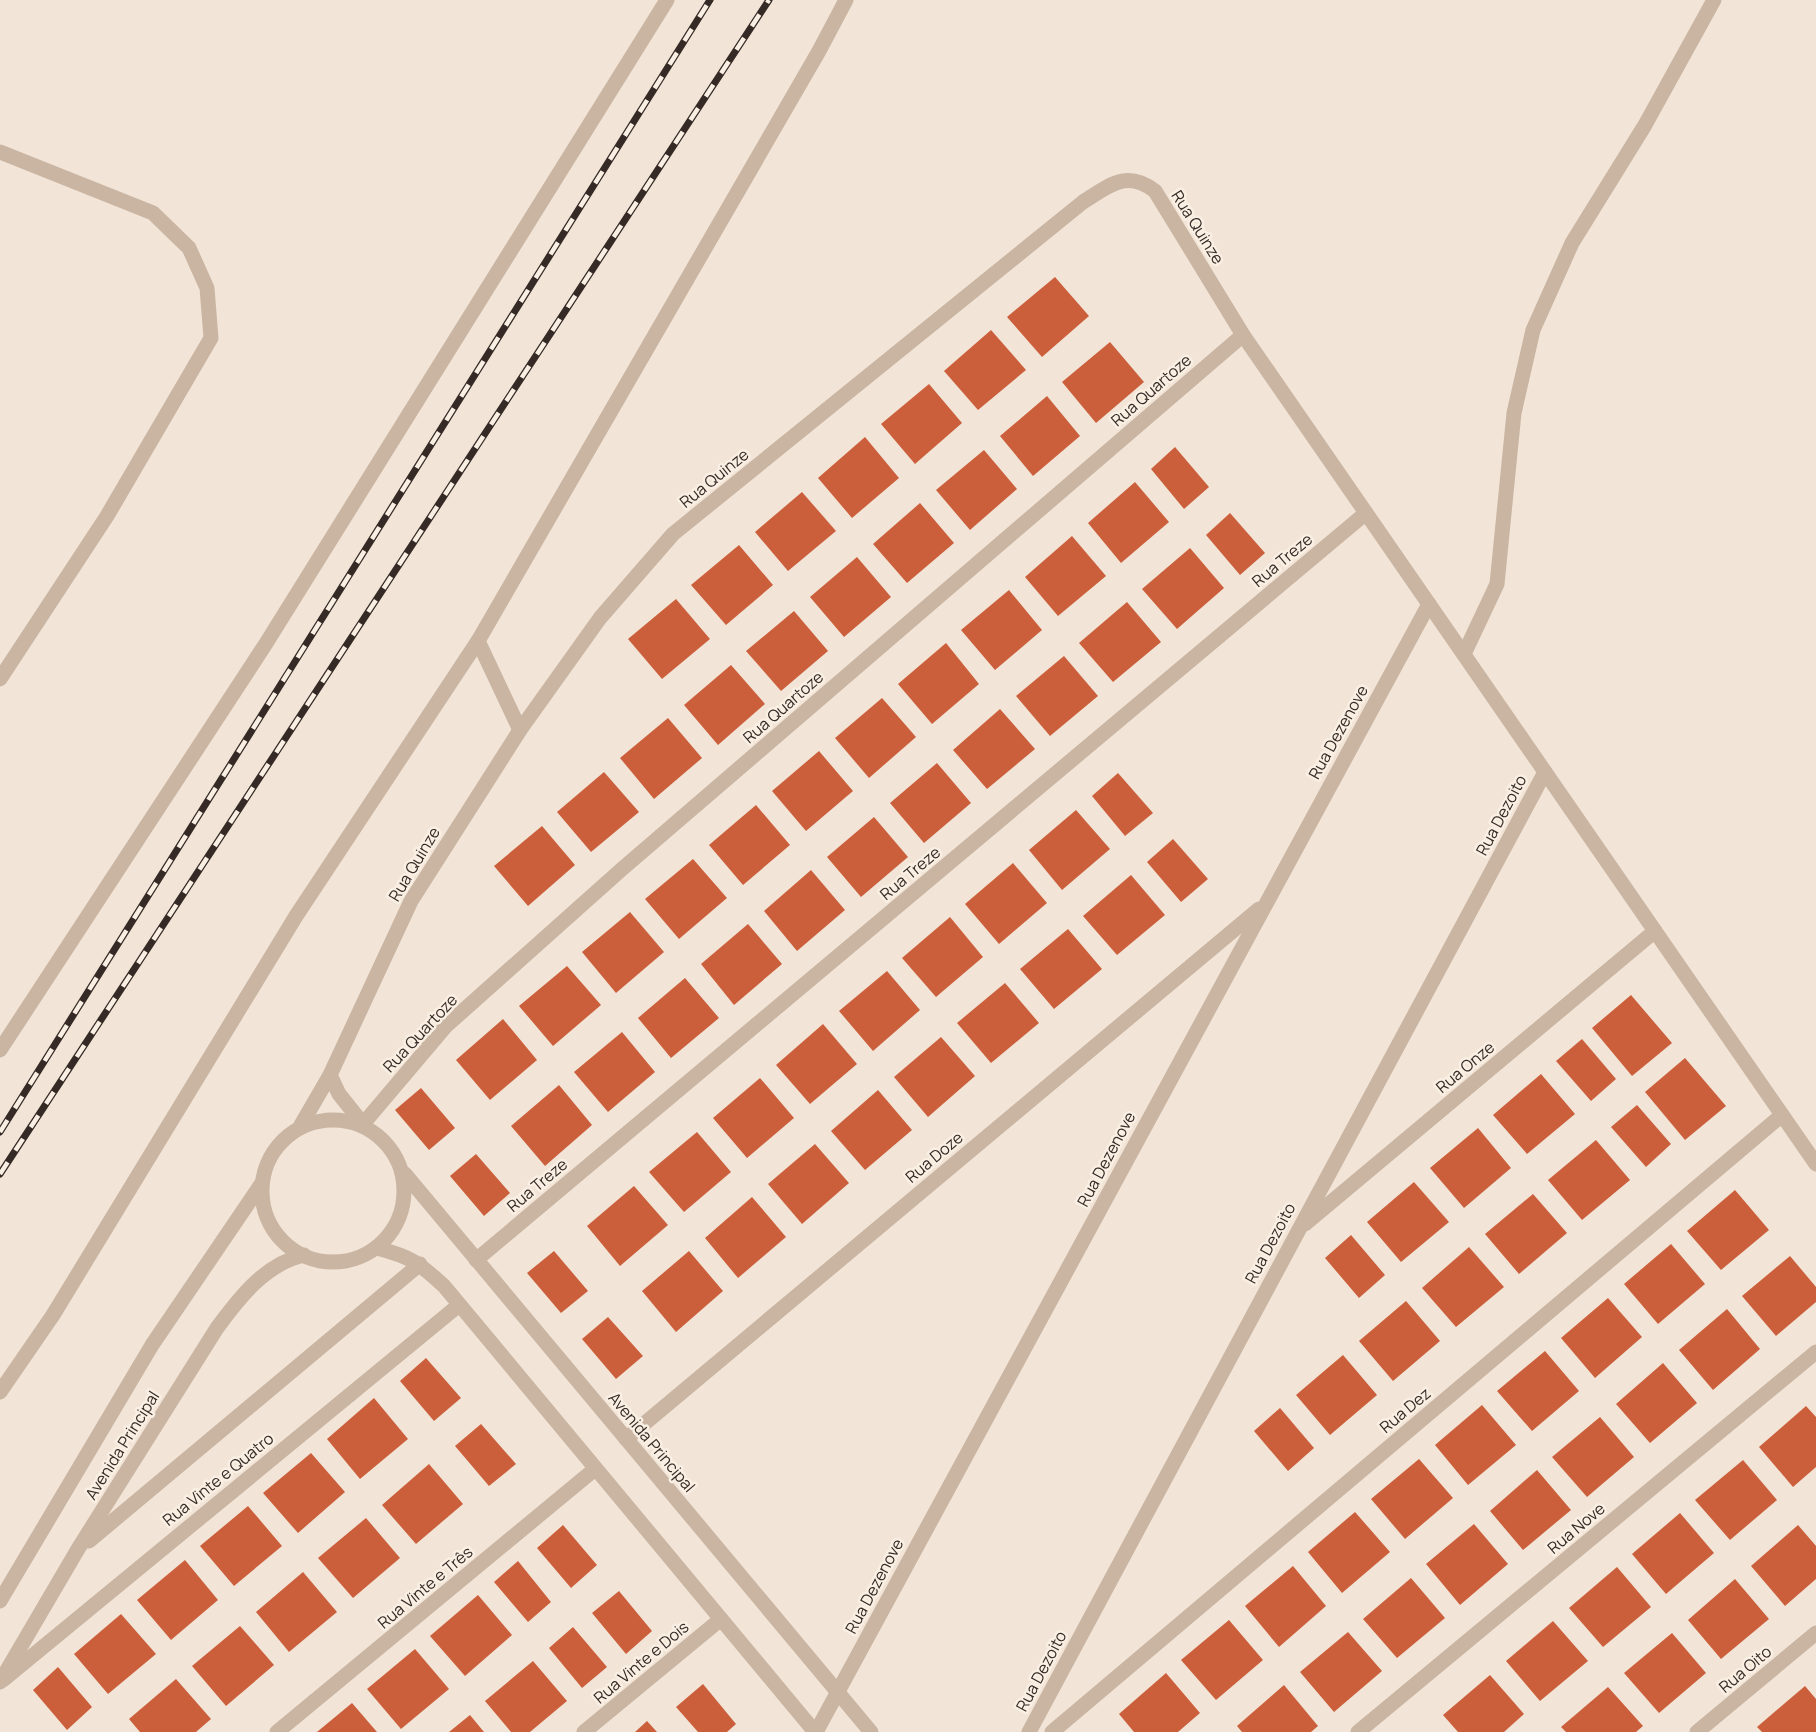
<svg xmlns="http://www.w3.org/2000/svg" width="1816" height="1732" font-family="Manrope,sans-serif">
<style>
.building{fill:#cc5f3b}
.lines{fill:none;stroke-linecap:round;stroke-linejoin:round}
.service{stroke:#cab5a3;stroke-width:15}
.minor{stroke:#cab5a3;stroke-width:15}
.tertiary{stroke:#cab5a3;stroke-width:15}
.rail-casing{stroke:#352a25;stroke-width:7}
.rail{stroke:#faefe3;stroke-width:4.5;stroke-dasharray:14;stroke-linecap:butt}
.labels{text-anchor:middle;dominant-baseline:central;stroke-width:5;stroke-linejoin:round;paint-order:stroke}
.street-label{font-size:16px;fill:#352a25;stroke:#faefe3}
</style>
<rect width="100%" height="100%" fill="#f2e5d7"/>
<g class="building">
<path d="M1055,277L1089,316L1042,357L1007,317Z"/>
<path d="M991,330L1026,370L978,410L944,371Z"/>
<path d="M1110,342L1144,382L1096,423L1062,382Z"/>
<path d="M929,384L962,423L915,464L881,424Z"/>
<path d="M1047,396L1080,436L1033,476L1000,436Z"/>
<path d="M865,437L899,478L852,518L818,478Z"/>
<path d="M1175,447L1209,487L1184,509L1151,469Z"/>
<path d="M984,450L1017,489L970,530L936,490Z"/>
<path d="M1135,482L1169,522L1121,563L1088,523Z"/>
<path d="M802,492L836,531L788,571L755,532Z"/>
<path d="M920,503L954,543L907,583L873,544Z"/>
<path d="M1230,513L1265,553L1240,575L1206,535Z"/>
<path d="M1072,536L1106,576L1058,616L1025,577Z"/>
<path d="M739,545L773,585L726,625L691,585Z"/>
<path d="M1190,548L1224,588L1177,629L1142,589Z"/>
<path d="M857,557L891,597L844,637L810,597Z"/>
<path d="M1009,590L1042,630L995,670L961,630Z"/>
<path d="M676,599L710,639L662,679L628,639Z"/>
<path d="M1127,602L1161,642L1113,682L1079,643Z"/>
<path d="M794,611L828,651L781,691L746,651Z"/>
<path d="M946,643L979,684L932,724L898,684Z"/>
<path d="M1064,656L1098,696L1050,736L1016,696Z"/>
<path d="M731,665L765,704L718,745L684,705Z"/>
<path d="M882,698L916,737L869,778L835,738Z"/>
<path d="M1000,709L1035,749L987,789L953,750Z"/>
<path d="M668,718L702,758L654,799L620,758Z"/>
<path d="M819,751L853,791L806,831L772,791Z"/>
<path d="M937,763L971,803L924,843L890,803Z"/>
<path d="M604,772L639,812L591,852L557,812Z"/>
<path d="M1118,773L1153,813L1125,836L1092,796Z"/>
<path d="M756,805L790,845L743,885L709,845Z"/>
<path d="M1076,810L1110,849L1062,890L1029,850Z"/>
<path d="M874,817L908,857L861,897L827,857Z"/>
<path d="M542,826L575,865L528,906L494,866Z"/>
<path d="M1173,839L1208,879L1181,902L1147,862Z"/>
<path d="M693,859L727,898L679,939L645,899Z"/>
<path d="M1013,863L1047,903L999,944L965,904Z"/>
<path d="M811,870L845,910L797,951L764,911Z"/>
<path d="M1131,875L1165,915L1117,955L1083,916Z"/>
<path d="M630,912L664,952L616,993L582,952Z"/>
<path d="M950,917L983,957L936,997L902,958Z"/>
<path d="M748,924L782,964L734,1005L701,964Z"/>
<path d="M1068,929L1102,969L1054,1009L1020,969Z"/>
<path d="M567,966L601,1005L553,1046L519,1006Z"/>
<path d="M887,971L920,1010L873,1051L839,1011Z"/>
<path d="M685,978L719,1018L671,1058L638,1018Z"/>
<path d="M1005,983L1039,1023L991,1063L957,1023Z"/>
<path d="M1631,995L1672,1043L1632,1076L1592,1028Z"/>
<path d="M503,1019L537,1060L490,1100L456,1060Z"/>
<path d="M823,1024L857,1064L810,1104L776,1065Z"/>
<path d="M622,1032L655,1072L608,1112L574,1072Z"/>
<path d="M941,1037L975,1076L928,1117L894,1077Z"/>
<path d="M1582,1039L1616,1079L1591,1101L1556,1061Z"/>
<path d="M1685,1058L1726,1106L1685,1140L1645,1092Z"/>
<path d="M1541,1074L1575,1114L1527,1154L1493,1115Z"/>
<path d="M760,1078L794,1118L747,1158L713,1118Z"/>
<path d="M559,1085L592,1125L545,1166L511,1126Z"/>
<path d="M421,1088L455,1128L429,1150L395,1110Z"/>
<path d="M878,1090L912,1130L865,1170L831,1131Z"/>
<path d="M1637,1105L1671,1144L1646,1167L1611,1127Z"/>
<path d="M1478,1128L1511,1168L1464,1208L1430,1168Z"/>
<path d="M697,1132L731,1172L684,1212L649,1172Z"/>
<path d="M1596,1140L1630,1180L1582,1220L1548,1180Z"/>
<path d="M815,1144L849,1183L802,1224L768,1184Z"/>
<path d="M476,1154L510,1193L484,1216L450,1176Z"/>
<path d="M1414,1182L1449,1222L1401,1262L1367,1222Z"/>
<path d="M634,1186L668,1225L620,1266L587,1226Z"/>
<path d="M1735,1190L1769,1230L1721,1270L1687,1231Z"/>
<path d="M1533,1194L1567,1233L1519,1274L1485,1234Z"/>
<path d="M752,1197L786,1237L738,1278L705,1238Z"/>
<path d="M1351,1235L1385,1275L1359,1298L1325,1258Z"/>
<path d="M1671,1244L1705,1284L1658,1324L1624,1284Z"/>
<path d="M1469,1247L1504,1287L1456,1327L1422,1288Z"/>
<path d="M554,1251L588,1291L561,1313L527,1273Z"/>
<path d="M689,1251L723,1291L676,1332L642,1291Z"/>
<path d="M1790,1256L1816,1287V1302L1776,1336L1742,1296Z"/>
<path d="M1608,1298L1642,1337L1595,1378L1561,1338Z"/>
<path d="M1406,1301L1440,1341L1393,1381L1359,1341Z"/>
<path d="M1727,1309L1760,1349L1713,1390L1679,1350Z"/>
<path d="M608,1317L643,1356L616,1379L582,1339Z"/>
<path d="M1545,1351L1579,1391L1532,1431L1497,1391Z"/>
<path d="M1343,1355L1377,1395L1330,1435L1296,1395Z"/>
<path d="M426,1358L461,1398L434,1421L400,1381Z"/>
<path d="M1663,1363L1697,1403L1650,1443L1616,1404Z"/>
<path d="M374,1398L408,1439L360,1479L327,1439Z"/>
<path d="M1482,1405L1516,1445L1468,1485L1435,1445Z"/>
<path d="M1806,1406L1816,1417V1467L1793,1487L1759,1447Z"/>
<path d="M1280,1408L1314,1448L1288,1471L1254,1431Z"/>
<path d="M1600,1417L1634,1457L1587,1497L1552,1457Z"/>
<path d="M481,1424L516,1464L489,1486L455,1446Z"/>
<path d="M311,1453L345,1492L298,1533L263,1493Z"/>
<path d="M1419,1459L1453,1498L1405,1539L1371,1499Z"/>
<path d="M1743,1460L1777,1500L1730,1540L1695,1500Z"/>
<path d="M429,1464L463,1504L416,1544L382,1505Z"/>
<path d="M1537,1470L1571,1510L1523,1550L1490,1511Z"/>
<path d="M248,1506L282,1546L234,1586L200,1546Z"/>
<path d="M1355,1512L1390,1552L1342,1593L1308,1552Z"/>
<path d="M1680,1513L1714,1553L1666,1594L1632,1554Z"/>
<path d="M366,1518L400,1558L353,1598L318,1558Z"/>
<path d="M1474,1524L1508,1564L1460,1605L1426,1564Z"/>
<path d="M563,1525L597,1565L571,1588L537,1548Z"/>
<path d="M1798,1525L1816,1546V1579L1785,1606L1751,1566Z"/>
<path d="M185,1560L218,1600L171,1640L137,1600Z"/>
<path d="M518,1561L551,1602L528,1622L494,1582Z"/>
<path d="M1293,1566L1326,1606L1279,1647L1245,1606Z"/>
<path d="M1617,1567L1651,1607L1603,1647L1569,1608Z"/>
<path d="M303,1572L337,1612L289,1652L256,1612Z"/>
<path d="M1411,1578L1445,1618L1397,1658L1363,1619Z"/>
<path d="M1735,1579L1769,1619L1721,1659L1688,1620Z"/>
<path d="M619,1591L652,1631L626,1654L592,1613Z"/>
<path d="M478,1595L512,1635L465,1676L430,1636Z"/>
<path d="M121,1614L156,1654L108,1694L74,1654Z"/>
<path d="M1229,1620L1263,1660L1216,1700L1181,1660Z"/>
<path d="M1553,1621L1588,1661L1540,1701L1506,1661Z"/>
<path d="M240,1626L274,1665L226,1706L192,1666Z"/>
<path d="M573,1627L607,1667L582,1688L549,1648Z"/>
<path d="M1348,1632L1382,1671L1334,1712L1300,1672Z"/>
<path d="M1672,1633L1706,1673L1659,1713L1624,1673Z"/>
<path d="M415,1649L449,1689L401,1729L367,1689Z"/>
<path d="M533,1661L567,1701L530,1732H511L485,1701Z"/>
<path d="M58,1667L92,1707L67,1730L33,1690Z"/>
<path d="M1166,1673L1200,1713L1178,1732H1134L1119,1714Z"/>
<path d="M1490,1675L1524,1714L1504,1732H1458L1443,1715Z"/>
<path d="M176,1679L211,1719L196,1732H140L129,1719Z"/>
<path d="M703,1684L736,1724L727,1732H698L676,1707Z"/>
<path d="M1284,1685L1318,1726L1311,1732H1242L1237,1726Z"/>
<path d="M1805,1686L1816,1699V1732H1762L1757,1727Z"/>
<path d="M1608,1687L1643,1726L1636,1732H1566L1561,1727Z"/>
<path d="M352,1703L377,1732H317Z"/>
<path d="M470,1715L484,1732H449Z"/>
<path d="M647,1721L657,1732H635Z"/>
</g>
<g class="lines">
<path class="service" d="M0,152L153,213L189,248L207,288L211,338L107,516L0,679"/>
<g class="minor">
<path d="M478,641L520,730"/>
<path d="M1464,654L1497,584L1514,413L1533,330L1572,243L1645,125L1714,0"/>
<path d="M0,1050L265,645L667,0"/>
<path d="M330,1075L339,1094L363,1124L446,1026L622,869L1243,335"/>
<path d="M301,1125L330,1075L411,901L520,730L600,618L673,534L1083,202C1109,186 1126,169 1155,191L1243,335L1816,1164"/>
<path d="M1305,1224L1655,931"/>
<path d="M476,1260L1366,513"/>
<path d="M0,1392L53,1315L296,916L478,641L819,51L846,0"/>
<path d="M626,1439L1259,909"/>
<path d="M3,1680L459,1305"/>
<path d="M277,1732L595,1469"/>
<path d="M584,1732L721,1619"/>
<path d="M816,1732L1429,604"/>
<path d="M1029,1732L1545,772"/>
<path d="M1052,1732L1782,1115"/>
<path d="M1358,1732L1816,1352"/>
<path d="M1697,1732L1816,1633"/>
</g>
<g class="tertiary">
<circle cx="333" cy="1191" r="71"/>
<path d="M405,1174L871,1732"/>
<path d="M377,1248C411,1257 418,1262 444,1286L815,1732"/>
<path d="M89,1541L420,1264"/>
<path d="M0,1601L152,1345L262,1183"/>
<path d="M0,1682L78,1549L217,1328C239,1298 265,1264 304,1255"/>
</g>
<g class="rail-casing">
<g id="rail">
<path d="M0,1132L710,0"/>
<path d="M0,1174L769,0"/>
</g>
</g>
<use href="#rail" class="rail"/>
</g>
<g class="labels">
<g class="street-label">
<text transform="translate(1198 227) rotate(58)">Rua Quinze</text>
<text transform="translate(1151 390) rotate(-41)">Rua Quartoze</text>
<text transform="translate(714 478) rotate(-39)">Rua Quinze</text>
<text transform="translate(1282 560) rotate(-40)">Rua Treze</text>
<text transform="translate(783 707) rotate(-41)">Rua Quartoze</text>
<text transform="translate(1338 732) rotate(-61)">Rua Dezenove</text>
<text transform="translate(1501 815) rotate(-62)">Rua Dezoito</text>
<text transform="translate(414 864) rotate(-59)">Rua Quinze</text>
<text transform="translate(910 873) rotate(-40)">Rua Treze</text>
<text transform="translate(420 1033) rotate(-47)">Rua Quartoze</text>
<text transform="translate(1465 1067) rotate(-40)">Rua Onze</text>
<text transform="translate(934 1157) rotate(-40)">Rua Doze</text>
<text transform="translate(1106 1159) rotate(-62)">Rua Dezenove</text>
<text transform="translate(537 1185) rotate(-40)">Rua Treze</text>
<text transform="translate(1270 1243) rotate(-62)">Rua Dezoito</text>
<text transform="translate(1405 1410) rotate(-40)">Rua Dez</text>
<text transform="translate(652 1442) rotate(50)">Avenida Principal</text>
<text transform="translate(122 1445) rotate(-58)">Avenida Principal</text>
<text transform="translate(218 1479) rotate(-39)">Rua Vinte e Quatro</text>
<text transform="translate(1576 1528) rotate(-40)">Rua Nove</text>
<text transform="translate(874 1586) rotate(-62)">Rua Dezenove</text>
<text transform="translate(425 1587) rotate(-40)">Rua Vinte e Três</text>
<text transform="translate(641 1662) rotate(-40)">Rua Vinte e Dois</text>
<text transform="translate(1745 1669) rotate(-40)">Rua Oito</text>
<text transform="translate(1041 1671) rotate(-62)">Rua Dezoito</text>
</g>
</g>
</svg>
